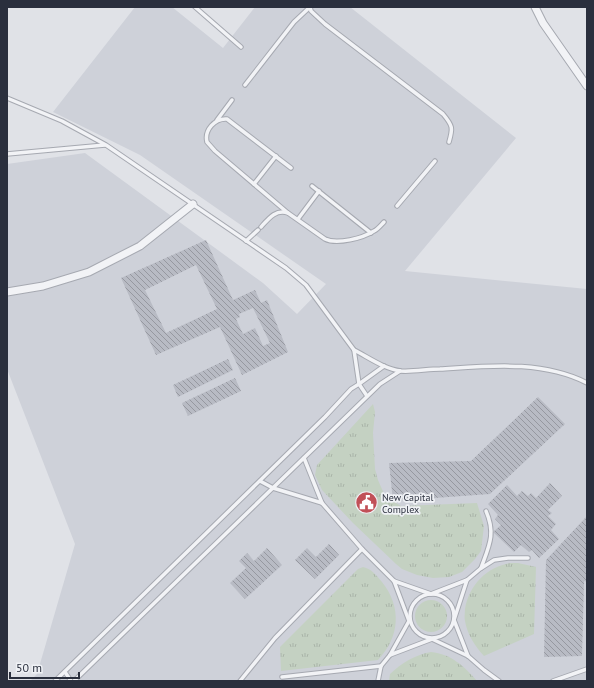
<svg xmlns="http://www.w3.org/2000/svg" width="594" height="688" viewBox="0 0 594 688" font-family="'PT Sans',sans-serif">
<defs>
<pattern id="grass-tufts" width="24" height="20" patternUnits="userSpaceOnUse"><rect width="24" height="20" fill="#c4d1c2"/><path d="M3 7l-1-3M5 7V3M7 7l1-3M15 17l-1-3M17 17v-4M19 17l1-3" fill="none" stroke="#a9b4a8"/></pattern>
<pattern id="building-back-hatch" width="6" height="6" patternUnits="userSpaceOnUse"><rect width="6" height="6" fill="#b8bbc4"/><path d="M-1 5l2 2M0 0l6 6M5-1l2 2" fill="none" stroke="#9698a0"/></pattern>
</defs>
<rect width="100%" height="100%" fill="#e0e2e7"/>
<polygon fill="#ced1d9" points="135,7 172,7 223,48 255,7 350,7 516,138 405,271 587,289 587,681 30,681 37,674 75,544 7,369 7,164 85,153 263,283 297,314 326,284 140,155 53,112"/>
<g fill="url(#grass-tufts)">
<polygon points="373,404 375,412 373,433 375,469 378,480 385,496 401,506 477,503 484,526 481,551 475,559 462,572 449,577 433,578 417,575 402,569 396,564 353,523 322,490 315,475 317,465"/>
<path d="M510 563H518L536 567 534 634 484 656C475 646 467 634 465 621 464 617 465 613 465 609 469 585 487 567 510 563Z"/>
<path d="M363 567C372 569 376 575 382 582 402 607 400 637 378 660L281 671 280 647 358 569Z"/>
<circle cx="431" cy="616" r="16"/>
<path d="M431 652C451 654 464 666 477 681H389L390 674C402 663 414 655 431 652Z"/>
</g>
<g fill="url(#building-back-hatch)" fill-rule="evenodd">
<path d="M206 240 233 300 255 290 261 303 267 300 288 352 242 375 220 327 156 355 121 278ZM196 265 217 309 166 333 145 290ZM253 308 270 343 263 346 255 328 243 334 236 319 240 317 239 314Z"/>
<polygon points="228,359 233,370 178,397 173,385"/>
<polygon points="235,378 241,391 188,416 182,403"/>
<polygon points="538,397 565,424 490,494 393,501 389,463 471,461"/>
<polygon points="550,483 562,496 548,510 552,513 548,516 556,524 551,530 559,539 539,558 532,550 529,552 521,545 514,552 493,532 501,525 495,519 498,515 488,504 507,485 517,496 522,491 528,496 531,493 536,498"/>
<polygon points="587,516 587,582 584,581 582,656 544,657 546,560"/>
<polygon points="329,544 339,555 315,579 295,560 307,548 316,557"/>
<polygon points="267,548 282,565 245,599 230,583 246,568 239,561 247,553 254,561"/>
</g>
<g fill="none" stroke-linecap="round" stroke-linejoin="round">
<defs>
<g id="lane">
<polyline points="195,7 241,47"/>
<path d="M310 7 311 11 325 24 443 114C453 126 453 128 449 142"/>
<polyline points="245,85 294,22 310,7"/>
<polyline points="7,98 62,121 106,145 286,268 306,285 354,350 359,384 367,396"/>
<polyline points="217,120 232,100"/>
<polyline points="7,154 105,145"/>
<polyline points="254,184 276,156"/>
<polyline points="312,186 371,233"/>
<polyline points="397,206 435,161"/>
<path d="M288 213 215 151 207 142C204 130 215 118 227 119L291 168"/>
<polyline points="298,219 319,191"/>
<path d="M261 227C269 218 276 209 288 213L325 239C337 245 363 238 374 231 378 229 381 225 384 222"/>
<polyline points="246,241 258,230"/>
<path d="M354 350C368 357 384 369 401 371 413 372 428 369 440 369 489 366 542 360 587 383"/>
<polyline points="304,458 322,503 362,549 394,581 431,594 467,580"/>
<polyline points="260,481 273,488 322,503"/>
<path d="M481 568C489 546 496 534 486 511"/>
<circle cx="432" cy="616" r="22"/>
<polyline points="390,655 409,621 394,581"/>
<polyline points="468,656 454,620 467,580 480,569 494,560 508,558 528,558"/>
<polyline points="65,672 71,681"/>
<polyline points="282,677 381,666 390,655 432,639 468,656 484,670 499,681"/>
<polyline points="55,681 325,417 351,389 359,384 384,366"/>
<polyline points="74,681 380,384 400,371"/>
<polyline points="240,681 275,638 362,549"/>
<polyline points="378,681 381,666"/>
<polyline points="553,681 587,669"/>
</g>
<g id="street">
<polyline points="535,7 543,23 587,86"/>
<polyline points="7,292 43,286 89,272 140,246 193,204"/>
</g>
</defs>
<use href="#lane" stroke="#a6a9b1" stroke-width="5.5"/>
<use href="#street" stroke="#a6a9b1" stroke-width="9"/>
<use href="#lane" stroke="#f2f3f6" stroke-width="3.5"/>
<use href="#street" stroke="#f2f3f6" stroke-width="7"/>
</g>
<defs>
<symbol id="civic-disc" viewBox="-11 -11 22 22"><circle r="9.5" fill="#c15057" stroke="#eff1f5"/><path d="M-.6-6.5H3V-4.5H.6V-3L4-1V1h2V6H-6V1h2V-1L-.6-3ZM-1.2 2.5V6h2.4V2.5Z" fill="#fff"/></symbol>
</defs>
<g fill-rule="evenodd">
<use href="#civic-disc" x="354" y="490" width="25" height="25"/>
</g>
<g text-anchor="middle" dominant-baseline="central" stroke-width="3.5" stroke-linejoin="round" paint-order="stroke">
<g font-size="10" fill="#2a2f3d" stroke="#eff1f5" text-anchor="start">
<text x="382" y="497">New Capital<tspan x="382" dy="12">Complex</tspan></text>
</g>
</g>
<rect width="594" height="688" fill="none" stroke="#2a2f3d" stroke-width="16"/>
<path d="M10 672v6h69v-6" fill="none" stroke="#2a2f3d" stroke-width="2"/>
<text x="16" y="672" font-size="12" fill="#2a2f3d" stroke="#eff1f5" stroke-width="3" paint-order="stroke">50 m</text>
</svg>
